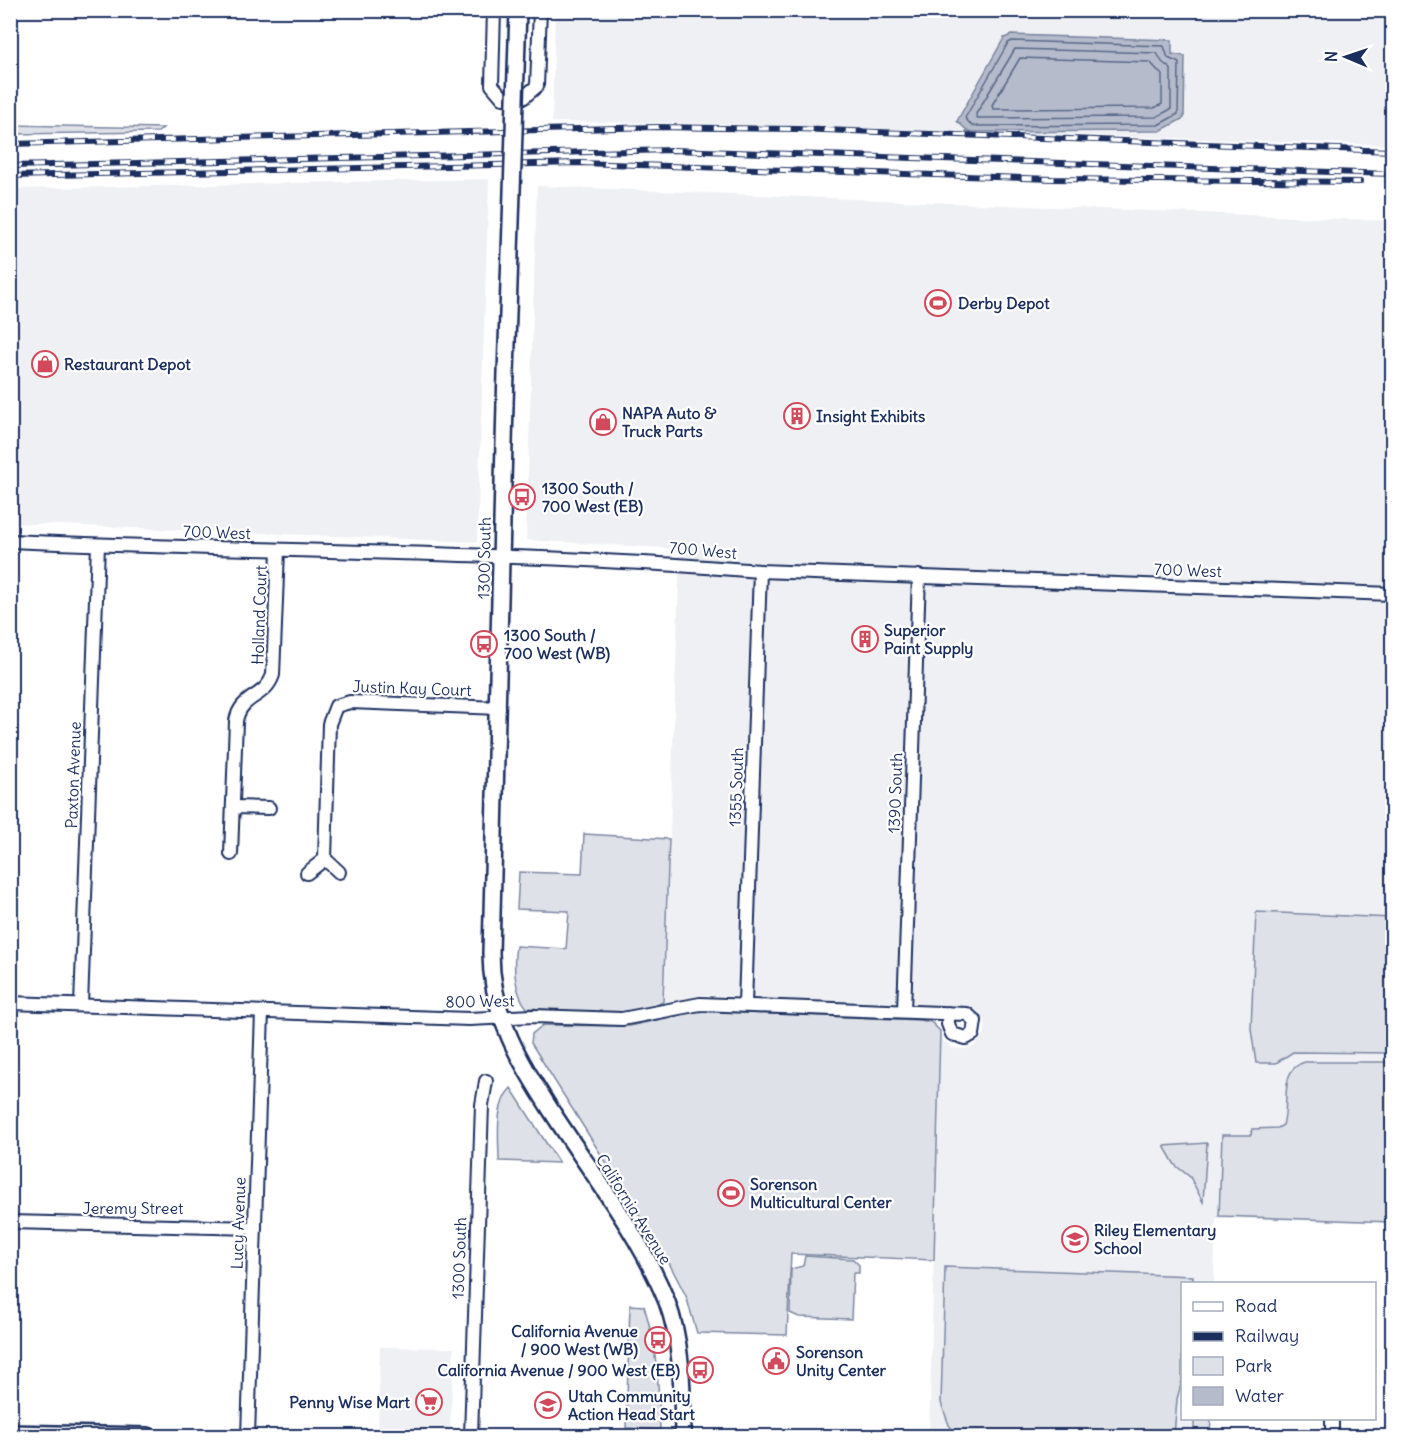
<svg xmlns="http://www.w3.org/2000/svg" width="1403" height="1447" viewBox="0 0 1403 1447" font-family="Delius,sans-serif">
<rect width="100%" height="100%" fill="#fff"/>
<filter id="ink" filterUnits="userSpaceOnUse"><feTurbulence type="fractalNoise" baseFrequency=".0167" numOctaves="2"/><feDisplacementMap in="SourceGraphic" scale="12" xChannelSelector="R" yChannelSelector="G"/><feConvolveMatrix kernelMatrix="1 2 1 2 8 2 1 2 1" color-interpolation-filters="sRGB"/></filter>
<g filter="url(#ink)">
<g fill="#eff0f4">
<polygon points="555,11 1392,11 1392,145 692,123 552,122"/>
<polygon points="489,179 477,542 11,523 11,189"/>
<polygon points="537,186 1392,221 1392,1223 1216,1218 1214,1283 1182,1284 1182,1418 1209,1419 1209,1436 929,1436 940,1031 943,1040 953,1048 963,1049 974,1046 985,1033 985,1022 977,1011 973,1009 703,995 664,1003 680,549 526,540"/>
<polygon points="380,1347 454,1348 450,1430 378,1430"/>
</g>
<g fill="#dee1e7" stroke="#7c88a2" stroke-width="1.5">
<polygon points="11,125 163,128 158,132 11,134"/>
<path d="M584 834 669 839 663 1002C627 1020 567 1010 527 1008 514 993 513 965 516 946L566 949 569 911 517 909 519 872 582 874Z"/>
<polygon points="1256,912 1392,918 1392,1053 1293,1052 1276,1063 1256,1063 1251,1029"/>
<polygon points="698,1011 920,1020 931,1022 940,1031 934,1260 791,1254 787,1335 697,1333 686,1296 669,1263 531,1043 532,1034 543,1025 630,1026"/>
<path d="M1305 1062H1392V1222L1219 1216 1222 1135H1251L1252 1129 1278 1128 1283 1125C1290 1103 1278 1069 1305 1062Z"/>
<path d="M511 1088 559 1163 499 1161C499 1138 494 1105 511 1088Z"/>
<polygon points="1207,1143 1203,1202 1190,1177 1175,1165 1164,1146"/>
<polygon points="805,1256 853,1259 859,1265 859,1273 853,1273 851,1319 799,1317 790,1313 791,1269 803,1266"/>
<polygon points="945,1267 1193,1276 1193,1283 1182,1284 1182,1381 1177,1399 1174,1436 957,1436 949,1425 941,1403"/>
<path d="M630 1305 644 1306C657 1347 659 1387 660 1430L626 1428Z"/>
<polygon points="1194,1419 1211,1419 1210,1436 1194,1436"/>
</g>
<polygon fill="#b5bbca" stroke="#77839f" stroke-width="1.5" points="1011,35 1172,40 1172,54 1185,56 1184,118 1160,131 969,132 957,121 1004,38"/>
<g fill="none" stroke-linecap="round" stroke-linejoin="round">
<g stroke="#596789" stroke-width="1.5">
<polygon points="1012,41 1164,46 1168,58 1179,63 1178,114 1158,125 972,126 965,118 1008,43"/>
<polygon points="1015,49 1157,53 1162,62 1171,69 1171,109 1156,117 977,118 976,114"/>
<polygon points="1020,58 1150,62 1162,75 1162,104 1154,108 993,109 992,105"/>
</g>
<defs>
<g id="minor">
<polyline points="494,10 492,85 503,98 523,98 537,86 540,10"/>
<path d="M10 541C260 552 511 551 760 571L1392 594"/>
<polyline points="233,807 269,808"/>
<path d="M231 854 236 721C241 694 265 699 273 675L278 550"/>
<polyline points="339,872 325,859 329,724 336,706 350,702 499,708"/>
<polyline points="307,873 325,859"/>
<polyline points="10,1003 469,1019 533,1016 622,1019 700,1004 967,1014 975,1021 973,1034 966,1038 952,1034 948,1024 948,1013"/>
<polyline points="745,1004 760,571"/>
<polyline points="81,1005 98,545"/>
<polyline points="904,1011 919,576"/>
<polyline points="10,1222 255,1228"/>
<polyline points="248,1436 262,1012"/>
<polyline points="471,1436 482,1105 486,1081"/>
<polyline points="1332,1436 1332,1418"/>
</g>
<g id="major">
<path d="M505 404 491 953C491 1016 521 1064 554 1115 593 1175 640 1235 667 1302 683 1345 682 1391 683 1436"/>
<polyline points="10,1433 148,1436"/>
</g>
</defs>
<use href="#minor" stroke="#1b2f5e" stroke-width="16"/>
<use href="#major" stroke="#1b2f5e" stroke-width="20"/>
<use href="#minor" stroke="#fff" stroke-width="12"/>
<use href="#major" stroke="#fff" stroke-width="15"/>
<defs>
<g id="rail">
<polyline points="10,144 656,127 797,129 1392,151"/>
<polyline points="10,166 673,150 1392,174"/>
<polyline points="10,176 580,163 1052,179 1360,182"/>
</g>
</defs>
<use href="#rail" stroke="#1b2f5e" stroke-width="6"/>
<use href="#rail" stroke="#fff" stroke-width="4" stroke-dasharray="11" stroke-linecap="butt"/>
<defs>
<polyline id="major-bridge" points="505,404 518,10"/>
</defs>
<use href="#major-bridge" stroke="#1b2f5e" stroke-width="20" stroke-linecap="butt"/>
<use href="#major-bridge" stroke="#fff" stroke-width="15"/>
</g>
</g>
<defs>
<symbol id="stadium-ring" viewBox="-11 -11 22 22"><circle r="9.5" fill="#fff" stroke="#d1495b" stroke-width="1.5"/><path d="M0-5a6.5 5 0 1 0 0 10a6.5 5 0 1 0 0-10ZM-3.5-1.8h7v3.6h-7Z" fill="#d1495b"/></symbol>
<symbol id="shop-ring" viewBox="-11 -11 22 22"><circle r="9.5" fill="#fff" stroke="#d1495b" stroke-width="1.5"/><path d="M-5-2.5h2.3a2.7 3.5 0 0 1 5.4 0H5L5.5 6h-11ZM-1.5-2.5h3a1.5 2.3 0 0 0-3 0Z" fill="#d1495b"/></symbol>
<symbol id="building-ring" viewBox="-11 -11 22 22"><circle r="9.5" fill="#fff" stroke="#d1495b" stroke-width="1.5"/><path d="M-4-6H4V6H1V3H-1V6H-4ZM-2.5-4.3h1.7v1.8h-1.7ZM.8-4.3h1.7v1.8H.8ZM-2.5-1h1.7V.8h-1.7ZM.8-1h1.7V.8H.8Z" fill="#d1495b"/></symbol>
<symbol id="bus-ring" viewBox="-11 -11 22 22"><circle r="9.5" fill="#fff" stroke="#d1495b" stroke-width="1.5"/><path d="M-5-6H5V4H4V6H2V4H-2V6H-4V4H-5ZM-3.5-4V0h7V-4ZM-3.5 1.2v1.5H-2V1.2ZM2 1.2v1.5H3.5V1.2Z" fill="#d1495b"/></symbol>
<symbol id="school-ring" viewBox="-11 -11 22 22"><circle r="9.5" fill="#fff" stroke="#d1495b" stroke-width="1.5"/><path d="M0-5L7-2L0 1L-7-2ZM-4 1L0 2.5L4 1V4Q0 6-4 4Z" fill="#d1495b"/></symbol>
<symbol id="civic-ring" viewBox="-11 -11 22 22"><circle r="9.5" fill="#fff" stroke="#d1495b" stroke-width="1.5"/><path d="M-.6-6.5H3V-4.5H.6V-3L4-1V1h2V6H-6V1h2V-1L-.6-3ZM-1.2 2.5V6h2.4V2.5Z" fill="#d1495b"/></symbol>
<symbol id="supermarket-ring" viewBox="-11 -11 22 22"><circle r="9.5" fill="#fff" stroke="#d1495b" stroke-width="1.5"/><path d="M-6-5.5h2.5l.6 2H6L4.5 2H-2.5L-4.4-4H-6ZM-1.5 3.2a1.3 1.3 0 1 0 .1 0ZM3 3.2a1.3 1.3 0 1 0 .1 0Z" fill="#d1495b"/></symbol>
</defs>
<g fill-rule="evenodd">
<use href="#stadium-ring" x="923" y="288" width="30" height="30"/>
<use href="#shop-ring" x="30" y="349" width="30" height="30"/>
<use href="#building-ring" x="782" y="401" width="30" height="30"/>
<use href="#shop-ring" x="588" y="407" width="30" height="30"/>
<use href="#bus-ring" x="507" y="482" width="30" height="30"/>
<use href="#building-ring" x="850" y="624" width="30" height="30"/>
<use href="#bus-ring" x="469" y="629" width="30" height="30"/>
<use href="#stadium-ring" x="716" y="1178" width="30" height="30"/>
<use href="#school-ring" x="1060" y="1224" width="30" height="30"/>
<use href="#bus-ring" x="643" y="1325" width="30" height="30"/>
<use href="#civic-ring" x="761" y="1346" width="30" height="30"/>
<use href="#bus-ring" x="685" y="1355" width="30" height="30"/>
<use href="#supermarket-ring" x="414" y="1387" width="30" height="30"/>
<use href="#school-ring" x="533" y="1390" width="30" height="30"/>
</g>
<g text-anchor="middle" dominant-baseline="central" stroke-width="4.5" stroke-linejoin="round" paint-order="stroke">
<g font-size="16" font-weight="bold" fill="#1b2f5e" stroke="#fff" text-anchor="start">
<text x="958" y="303">Derby Depot</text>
<text x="64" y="364">Restaurant Depot</text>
<text x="622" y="413">NAPA Auto &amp;<tspan x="622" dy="18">Truck Parts</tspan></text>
<text x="816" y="416">Insight Exhibits</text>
<text x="542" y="488">1300 South /<tspan x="542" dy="18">700 West (EB)</tspan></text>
<text x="884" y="630">Superior<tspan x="884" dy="18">Paint Supply</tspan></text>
<text x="504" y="635">1300 South /<tspan x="504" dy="18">700 West (WB)</tspan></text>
<text x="750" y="1184">Sorenson<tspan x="750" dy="18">Multicultural Center</tspan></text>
<text x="1094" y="1230">Riley Elementary<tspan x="1094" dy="18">School</tspan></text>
<text x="638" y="1331" text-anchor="end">California Avenue<tspan x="638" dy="18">/ 900 West (WB)</tspan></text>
<text x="796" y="1352">Sorenson<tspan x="796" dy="18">Unity Center</tspan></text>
<text x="680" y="1370" text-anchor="end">California Avenue / 900 West (EB)</text>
<text x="568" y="1396">Utah Community<tspan x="568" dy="18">Action Head Start</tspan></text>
<text x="410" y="1402" text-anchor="end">Penny Wise Mart</text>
</g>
<g font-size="16" fill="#1b2f5e" stroke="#fff">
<text transform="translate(217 532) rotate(2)">700 West</text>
<text transform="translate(703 550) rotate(5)">700 West</text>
<text transform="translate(484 558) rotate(-89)">1300 South</text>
<text transform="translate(1188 570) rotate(2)">700 West</text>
<text transform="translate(259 615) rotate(-88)">Holland Court</text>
<text transform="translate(412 688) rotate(2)">Justin Kay Court</text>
<text transform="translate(73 775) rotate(-88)">Paxton Avenue</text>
<text transform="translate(736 787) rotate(-88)">1355 South</text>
<text transform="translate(895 793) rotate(-88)">1390 South</text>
<text transform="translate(480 1001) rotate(-1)">800 West</text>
<text x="133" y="1208">Jeremy Street</text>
<text transform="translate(634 1209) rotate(58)">California Avenue</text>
<text transform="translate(238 1223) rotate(-88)">Lucy Avenue</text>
<text transform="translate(459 1258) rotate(-88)">1300 South</text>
</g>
</g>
<rect width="1403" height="1447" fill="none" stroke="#fff" stroke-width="36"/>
<rect x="18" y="18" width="1367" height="1411" fill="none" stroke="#1b2f5e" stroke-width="2" filter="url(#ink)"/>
<rect x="1181" y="1282" width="195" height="138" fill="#ffffff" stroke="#a4acbf" stroke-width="1.5"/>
<rect x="1193" y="1302" width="30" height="9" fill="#ffffff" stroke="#a4acbf" stroke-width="1.5"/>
<text x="1235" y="1312" font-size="18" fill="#1b2f5e">Road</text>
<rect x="1193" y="1332" width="30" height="9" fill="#1b2f5e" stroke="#a4acbf" stroke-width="1.5"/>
<text x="1235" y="1342" font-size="18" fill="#1b2f5e">Railway</text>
<rect x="1193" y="1357" width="30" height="18" fill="#dee1e7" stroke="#a4acbf" stroke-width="1.5"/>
<text x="1235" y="1372" font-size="18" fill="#1b2f5e">Park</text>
<rect x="1193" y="1387" width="30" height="18" fill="#b5bbca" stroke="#a4acbf" stroke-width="1.5"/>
<text x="1235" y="1402" font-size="18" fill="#1b2f5e">Water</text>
<g transform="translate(1346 57) rotate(272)" stroke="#ffffff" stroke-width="4.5" paint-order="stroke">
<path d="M0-4.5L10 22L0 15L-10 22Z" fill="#1b2f5e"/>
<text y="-9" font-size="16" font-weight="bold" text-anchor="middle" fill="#1b2f5e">N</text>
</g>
</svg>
